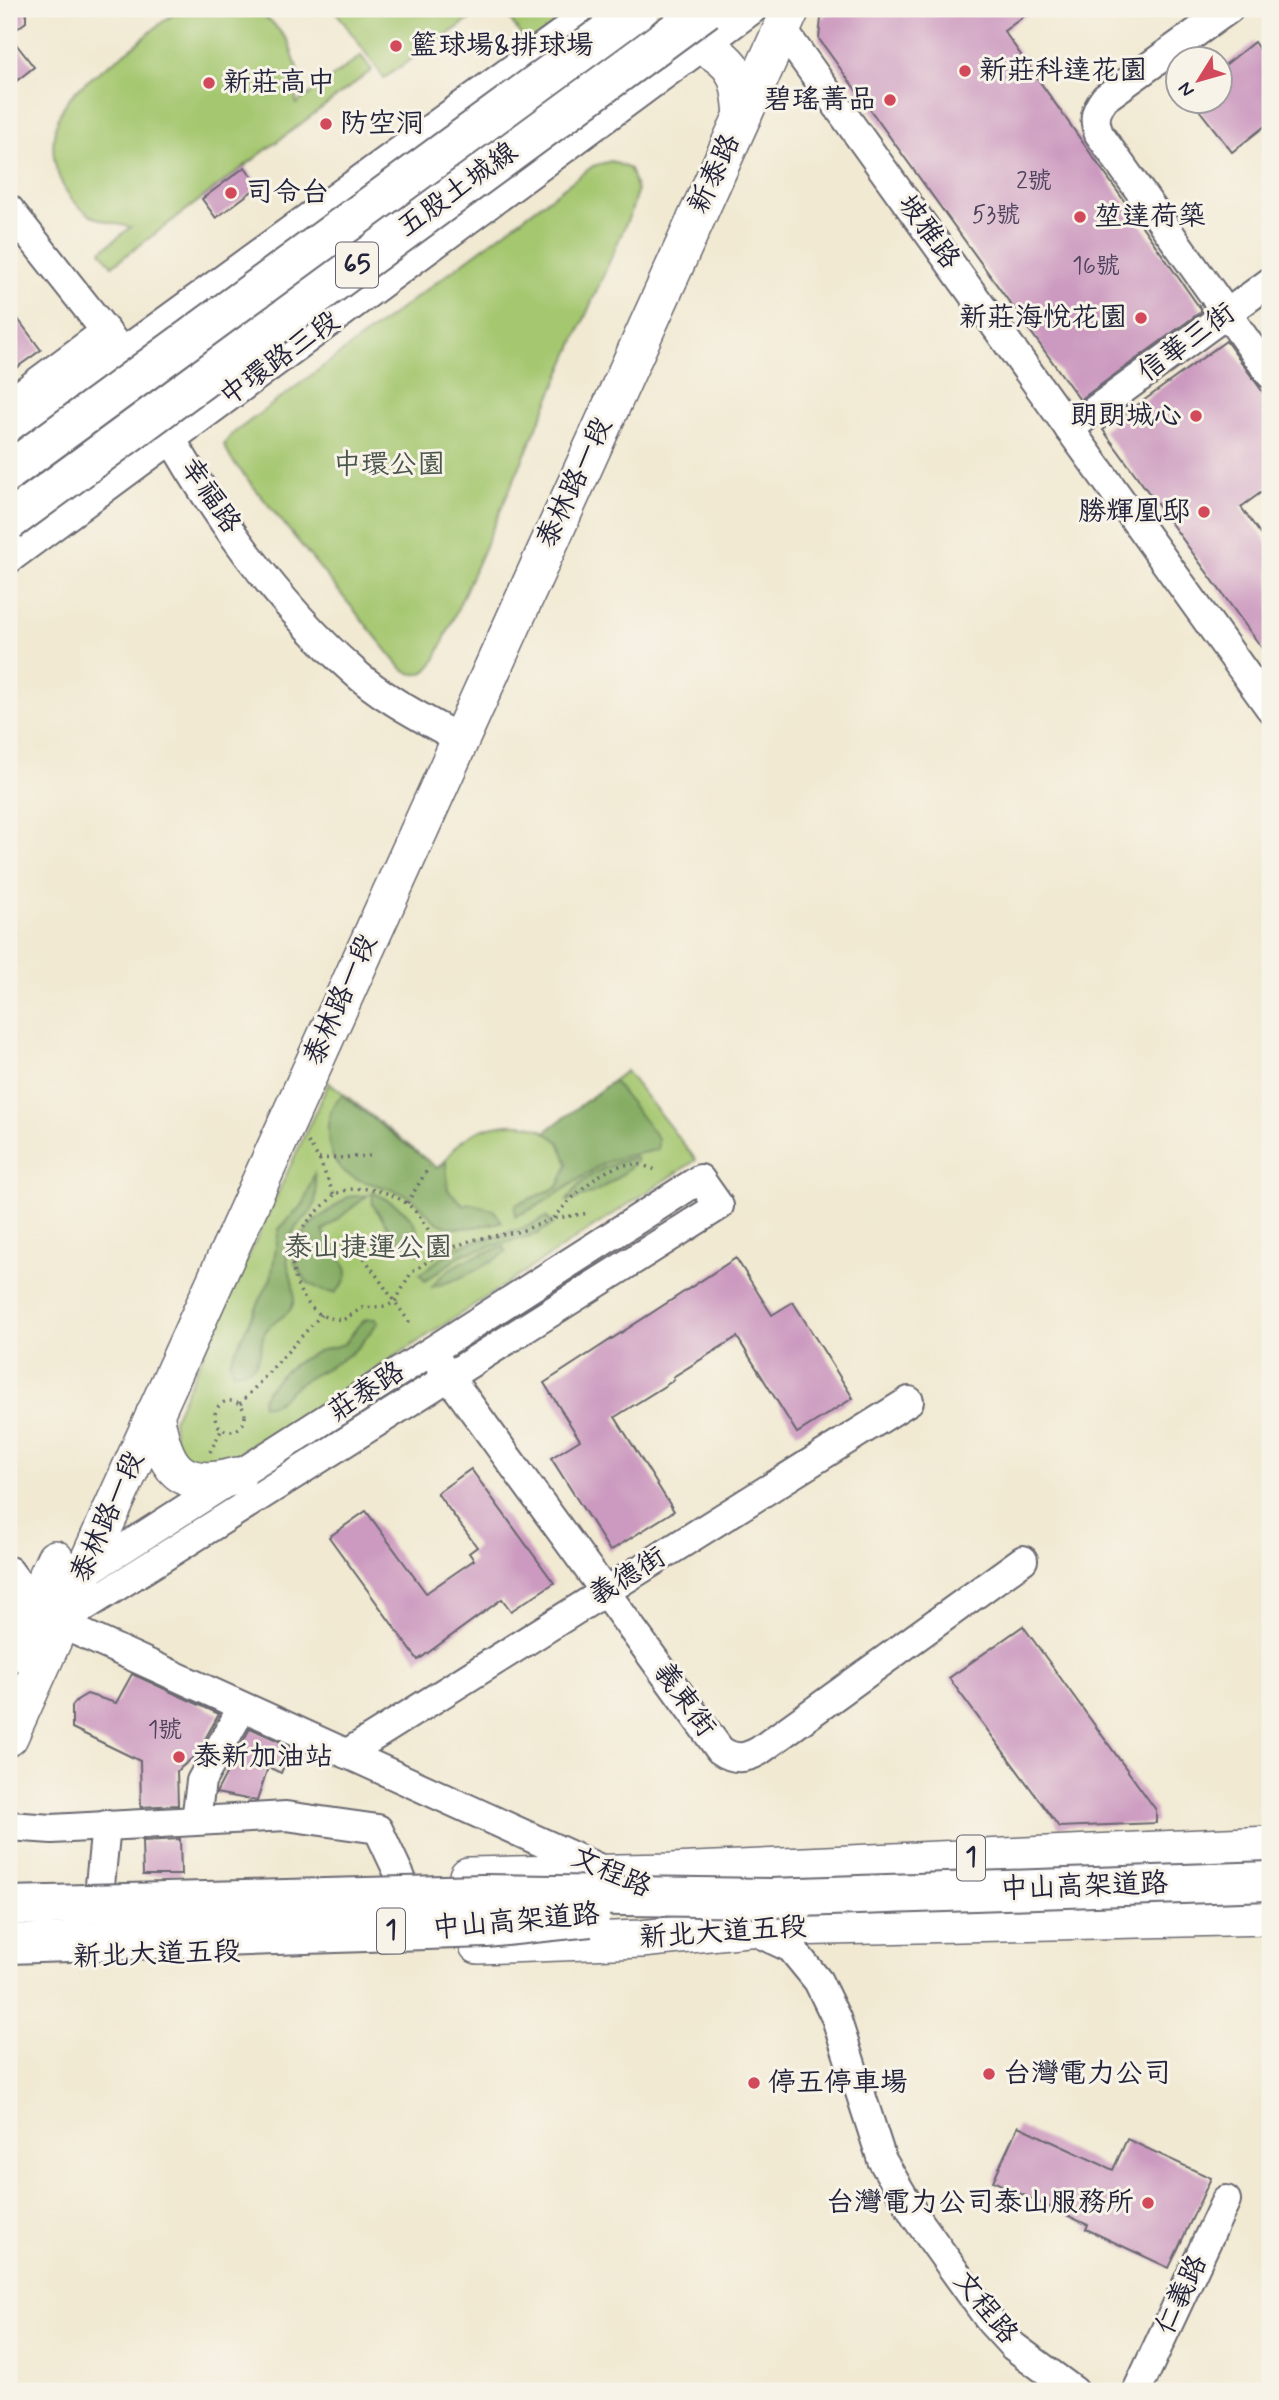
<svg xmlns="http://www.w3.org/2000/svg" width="1279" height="2400" viewBox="0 0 1279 2400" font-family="Mynerve,'LXGW WenKai TC',sans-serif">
<rect width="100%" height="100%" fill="#f7f3e8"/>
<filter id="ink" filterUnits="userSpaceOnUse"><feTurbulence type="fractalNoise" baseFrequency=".0143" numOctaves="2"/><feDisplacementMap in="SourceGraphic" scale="14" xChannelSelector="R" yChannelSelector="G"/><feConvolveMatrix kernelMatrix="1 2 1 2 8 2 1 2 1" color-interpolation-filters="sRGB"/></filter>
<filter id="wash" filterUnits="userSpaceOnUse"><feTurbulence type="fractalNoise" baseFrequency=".00686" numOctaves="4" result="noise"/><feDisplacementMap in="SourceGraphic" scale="28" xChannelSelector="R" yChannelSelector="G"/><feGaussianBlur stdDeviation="1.57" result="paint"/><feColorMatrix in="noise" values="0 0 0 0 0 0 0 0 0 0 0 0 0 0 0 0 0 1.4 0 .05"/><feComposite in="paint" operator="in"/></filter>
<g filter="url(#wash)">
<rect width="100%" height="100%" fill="#f1e9d2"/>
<g fill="#a5c770" stroke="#647456" stroke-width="2">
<path d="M185 9H252L272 22 288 41 297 68 296 104 361 56 372 70 112 266 101 251 131 227C113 223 96 221 81 208 48 180 43 125 74 93 91 76 114 62 133 47 149 34 166 16 185 9Z"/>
<polygon points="334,9 476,9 479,13 384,78"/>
<polygon points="502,9 584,9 530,47"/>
<path d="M611 161 630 169 637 191 631 212 436 658C427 674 418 679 402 669L231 459 224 445 231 435 593 166Z"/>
<path d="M626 1071 696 1160 226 1467 175 1457 173 1420 329 1082 437 1168C447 1160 453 1148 463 1140 485 1124 521 1117 546 1132Z"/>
</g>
<g fill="#84ac62" stroke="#53674e" stroke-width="2">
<path d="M613 1081 658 1138V1149C640 1155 623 1154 605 1163 574 1180 548 1204 515 1216V1205L558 1187 568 1164 559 1142 545 1132Z"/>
<path d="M342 1095 437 1168 446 1162 448 1190 465 1206 468 1203 494 1210 502 1222C485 1225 464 1230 448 1227 428 1222 425 1206 410 1197 374 1178 331 1188 328 1134 327 1119 330 1106 342 1095Z"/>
<path d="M635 1157 637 1160C619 1180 593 1196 567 1201 579 1177 610 1163 635 1157Z"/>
<path d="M314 1174C324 1224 297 1210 288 1244 283 1263 295 1279 294 1297 294 1315 278 1317 268 1328 259 1337 263 1354 256 1363 250 1371 241 1371 232 1372L230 1361 271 1278 279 1229 304 1203Z"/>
<path d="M372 1192C401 1206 423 1218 419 1253L409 1244H400L373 1205Z"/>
<path d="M368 1195 323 1231C332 1256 364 1267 335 1293L323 1291 307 1282 294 1262 296 1245 311 1224 348 1197Z"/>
<polygon points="546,1217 553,1224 537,1234 463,1254 425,1281 420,1274 456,1247 526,1227"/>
<path d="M504 1247 506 1252C483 1268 460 1280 432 1287 449 1262 478 1255 504 1247Z"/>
<path d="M367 1319H376L378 1323C370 1331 365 1341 357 1348 339 1366 311 1372 291 1390 282 1397 276 1407 263 1405L262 1399C273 1377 297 1360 319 1351 326 1348 340 1347 345 1343 354 1334 355 1325 367 1319Z"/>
</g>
<g id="blocks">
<g fill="#cc9ac0">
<polygon points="9,9 26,9 26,22 9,35 34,67 9,87"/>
<polygon points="834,9 1034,9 1004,31 1202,311 1080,400 819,39 821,18"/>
<polygon points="1254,42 1270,64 1270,122 1232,152 1193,102 1220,102 1220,69"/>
<polygon points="245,167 259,186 216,218 202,199"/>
<polygon points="9,307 41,350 9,373"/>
<polygon points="1226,341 1270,402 1270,486 1241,507 1270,547 1270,659 1103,430"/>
<polygon points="736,1258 772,1315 793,1302 853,1398 797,1433 737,1337 673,1377 674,1380 615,1417 674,1511 610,1551 551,1458 580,1440 544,1383"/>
<polygon points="471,1469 554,1583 511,1611 502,1599 418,1660 329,1537 366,1511 426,1593 474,1560 469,1553 477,1547 437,1493"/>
<polygon points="1023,1626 1156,1810 1156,1823 1059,1827 949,1678"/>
<polygon points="132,1674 219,1714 196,1755 177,1771 178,1805 141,1807 140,1761 72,1728 72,1706 77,1700 87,1694 116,1703"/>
<polygon points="250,1728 292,1747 281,1773 268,1767 257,1801 216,1793"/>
<polygon points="180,1839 181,1875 143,1875 142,1841"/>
<polygon points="1018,2126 1113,2170 1127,2139 1211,2178 1169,2268 1086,2229 1088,2225 993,2181"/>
</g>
</g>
</g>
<g filter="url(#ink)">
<use href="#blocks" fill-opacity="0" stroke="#6a6870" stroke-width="2"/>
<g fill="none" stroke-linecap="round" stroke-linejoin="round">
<defs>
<g id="minor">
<path d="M1229 9 1105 98C1095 111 1093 119 1099 134L1270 374"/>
<polyline points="782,29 1270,708"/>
<polyline points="9,209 122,352 131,367"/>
<polyline points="9,403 106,331"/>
<path d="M163 424C210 509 278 604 351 669 382 698 422 718 458 738"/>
<polyline points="1069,429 1270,282"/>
<polyline points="9,435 595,9"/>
<polyline points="9,559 753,9"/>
<path d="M439 1363 720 1750C734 1760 745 1759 759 1751L1023 1560"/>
<polyline points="9,1571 34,1605 59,1623 605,1871"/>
<polyline points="59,1623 719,1206 700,1179 79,1577"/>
<polyline points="346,1754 909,1401"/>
<polyline points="196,1820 201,1781 242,1708"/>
<polyline points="9,1826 52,1829 286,1816 378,1829 401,1878"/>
<polyline points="100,1885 106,1825"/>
<polyline points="750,1929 791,1948 818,1981 836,2018 882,2160 915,2216 991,2322 1013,2346 1074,2391"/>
<polyline points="1137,2391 1226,2200"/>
</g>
<g id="major">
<path d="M703 46C737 63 740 79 743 115"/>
<path d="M155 1413C164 1467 178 1492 237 1476"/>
<polyline points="12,1653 55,1559"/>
<polyline points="9,1737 791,9"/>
<polyline points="468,1876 672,1872 1270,1845"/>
<polyline points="478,1945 641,1939 747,1928 1270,1916"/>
</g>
</defs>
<use href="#minor" stroke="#6a6870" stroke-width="32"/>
<use href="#major" stroke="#6a6870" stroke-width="40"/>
<g stroke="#6a6870" stroke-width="3.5" stroke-dasharray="2 5" stroke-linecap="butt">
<path d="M308 1142 319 1159 334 1195C355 1183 386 1189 406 1203 422 1214 431 1236 441 1252"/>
<polyline points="319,1159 372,1156"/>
<path d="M334 1195C322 1208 305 1221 297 1237 285 1260 297 1301 321 1315 327 1318 337 1319 343 1320L362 1308 387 1306 395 1302 411 1273 441 1252 472 1240 521 1231 552 1219 589 1213"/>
<polyline points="407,1203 429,1167"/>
<path d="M553 1218C573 1197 603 1163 635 1164 641 1164 650 1168 656 1170"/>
<polyline points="348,1235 412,1326"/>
<circle cx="230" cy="1416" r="15"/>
<polyline points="240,1404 321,1315"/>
<polyline points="210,1452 222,1429"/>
</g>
<use href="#minor" stroke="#fff" stroke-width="28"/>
<use href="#major" stroke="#fff" stroke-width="37"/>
<g stroke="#22223b" stroke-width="5" stroke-dasharray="10 5" stroke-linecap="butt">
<polyline points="652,1908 1270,1886"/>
<polyline points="9,1919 1270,1875"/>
<polyline points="9,1930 156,1925"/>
</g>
<defs>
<g id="highway-bridge">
<polyline points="9,471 639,9"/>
<polyline points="9,521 706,9"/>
<polyline points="9,1906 483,1894 771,1898 1270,1881"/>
<polyline points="9,1944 486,1928 590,1917"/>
</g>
</defs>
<use href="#highway-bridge" stroke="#6a6870" stroke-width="42" stroke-linecap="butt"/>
<use href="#highway-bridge" stroke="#fff" stroke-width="38"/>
</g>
</g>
<g fill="#d1495b" stroke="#f7f3e8" stroke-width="2.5">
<circle cx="396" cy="46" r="7"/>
<circle cx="965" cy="71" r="7"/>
<circle cx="209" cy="83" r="7"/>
<circle cx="890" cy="100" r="7"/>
<circle cx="326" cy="124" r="7"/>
<circle cx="231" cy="193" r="7"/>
<circle cx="1080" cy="217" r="7"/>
<circle cx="1141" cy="318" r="7"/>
<circle cx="1196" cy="416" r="7"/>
<circle cx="1204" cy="512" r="7"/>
<circle cx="179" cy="1757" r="7"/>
<circle cx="989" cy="2074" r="7"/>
<circle cx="754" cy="2083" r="7"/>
<circle cx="1148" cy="2203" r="7"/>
</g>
<g text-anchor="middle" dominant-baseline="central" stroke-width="6" stroke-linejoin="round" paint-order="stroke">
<g font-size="24" fill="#4c405c">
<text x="1034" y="181">2號</text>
<text x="996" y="215">53號</text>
<text x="1096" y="266">16號</text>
<text x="165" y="1730">1號</text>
</g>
<g fill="#f7f3e8" stroke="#62616f" stroke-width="2">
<rect x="336" y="242.5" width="42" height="45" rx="5"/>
<rect x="957" y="1835.5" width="28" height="45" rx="5"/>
<rect x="377" y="1908.5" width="28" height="45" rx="5"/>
</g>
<g font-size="26" font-weight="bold" fill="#22223b">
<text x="357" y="265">65</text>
<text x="971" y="1858">1</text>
<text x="391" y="1931">1</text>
</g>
<g font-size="28" fill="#22223b" stroke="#f7f3e8" text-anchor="start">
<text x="410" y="46">籃球場&amp;排球場</text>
<text x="979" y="71">新莊科達花園</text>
<text x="223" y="83">新莊高中</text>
<text x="876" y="100" text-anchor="end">碧瑤菁品</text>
<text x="340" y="124">防空洞</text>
<text x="245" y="193">司令台</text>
<text x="1094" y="217">堃達荷築</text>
<text x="1127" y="318" text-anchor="end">新莊海悅花園</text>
<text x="1182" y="416" text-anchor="end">朗朗城心</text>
<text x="1190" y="512" text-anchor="end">勝輝凰邸</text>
<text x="193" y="1757">泰新加油站</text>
<text x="1003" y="2074">台灣電力公司</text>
<text x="768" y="2083">停五停車場</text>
<text x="1134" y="2203" text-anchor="end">台灣電力公司泰山服務所</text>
</g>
<g font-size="28" fill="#22223b" stroke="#f7f3e8">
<text transform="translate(715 174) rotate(-65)">新泰路</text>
<text transform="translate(458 190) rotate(-36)">五股土城線</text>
<text transform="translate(928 232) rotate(54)">坡雅路</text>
<text transform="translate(1187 343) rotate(-36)">信華三街</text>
<text transform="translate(280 359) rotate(-36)">中環路三段</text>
<text transform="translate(575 483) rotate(-65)">泰林路一段</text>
<text transform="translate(210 496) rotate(56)">幸福路</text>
<text transform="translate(341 1000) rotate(-66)">泰林路一段</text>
<text transform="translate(367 1392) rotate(-33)">莊泰路</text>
<text transform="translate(108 1517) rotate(-66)">泰林路一段</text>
<text transform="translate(628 1577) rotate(-32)">義德街</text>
<text transform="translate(684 1700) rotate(54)">義東街</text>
<text transform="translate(611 1873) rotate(24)">文程路</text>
<text transform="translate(1084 1887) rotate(-2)">中山高架道路</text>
<text transform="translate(516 1922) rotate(-5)">中山高架道路</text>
<text transform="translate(723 1933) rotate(-4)">新北大道五段</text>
<text transform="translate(157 1955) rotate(-2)">新北大道五段</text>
<text transform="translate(1182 2295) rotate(-65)">仁義路</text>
<text transform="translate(985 2308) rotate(51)">文程路</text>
</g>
<g font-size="28" fill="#49544b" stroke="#f7f3e8">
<text x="389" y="465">中環公園</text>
<text x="368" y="1248">泰山捷運公園</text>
</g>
</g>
<rect width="1279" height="2400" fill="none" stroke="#f7f3e8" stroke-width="35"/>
<g transform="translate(1199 80) rotate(233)"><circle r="33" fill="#f7f3e8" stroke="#a29fa3" stroke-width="2"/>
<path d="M0-5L12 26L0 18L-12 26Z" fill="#d1495b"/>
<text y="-10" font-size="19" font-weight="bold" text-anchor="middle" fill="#22223b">N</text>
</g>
</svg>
